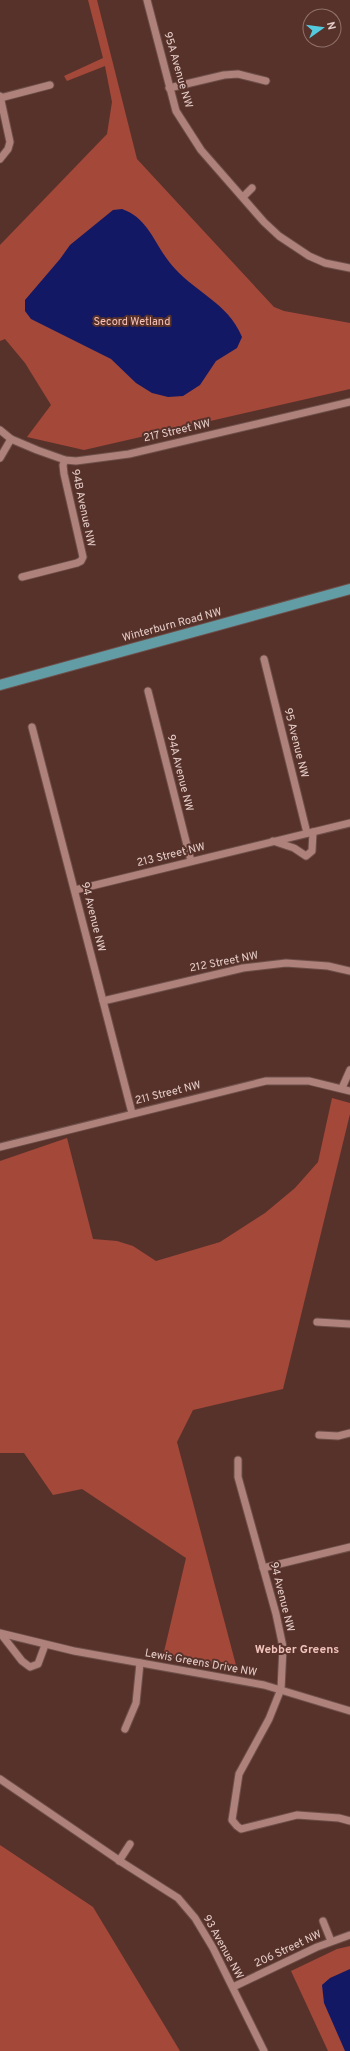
<svg xmlns="http://www.w3.org/2000/svg" width="350" height="2051" viewBox="0 0 350 2051" font-family="Overpass,sans-serif">
<rect width="100%" height="100%" fill="#57322b"/>
<g fill="#a4483a">
<polygon points="88,0 97,0 137,159 274,307 284,311 350,323 350,389 84,450 27,437 51,405 25,363 5,339 0,341 0,245 107,134 112,102 105,66 67,81 64,76 103,58"/>
<polygon points="332,1098 350,1103 350,1114 283,1389 193,1410 177,1442 237,1669 163,1656 186,1558 82,1489 53,1495 24,1453 0,1453 0,1161 67,1138 93,1239 117,1241 133,1246 156,1261 220,1242 265,1213 295,1188 318,1162"/>
<polygon points="0,1845 93,1907 180,2051 0,2051"/>
<polygon points="350,1946 350,2051 328,2051 291,1971 337,1949"/>
</g>
<g fill="#121863">
<path d="M122 209C148 218 154 243 170 263 192 291 228 302 242 337L237 348 216 361 200 385 183 396 168 397 152 393 136 383 111 359 31 319 25 311V300L60 259 70 245 113 210Z"/>
<polygon points="350,1969 350,2051 345,2051 324,2003 322,1985 330,1978"/>
</g>
<g fill="none" stroke-linecap="round" stroke-linejoin="round">
<defs>
<g id="minor">
<polyline points="147,0 176,111 201,150 264,222 279,236 309,256 325,263 350,268"/>
<polyline points="169,88 224,75 238,74 266,81"/>
<polyline points="0,96 10,142 8,149 0,159"/>
<polyline points="0,98 50,85"/>
<polyline points="243,197 252,188"/>
<polyline points="0,430 11,439 37,450 65,460 76,461 129,454 350,402"/>
<polyline points="0,458 11,439"/>
<polyline points="22,577 77,563 81,561 83,557 64,474 63,465 65,460"/>
<polyline points="264,659 307,833"/>
<polyline points="148,691 191,861"/>
<polyline points="32,727 132,1113"/>
<polyline points="273,841 294,848 306,856 312,851 313,832"/>
<polyline points="75,890 350,823"/>
<polyline points="103,1001 243,968 286,963 328,966 350,971"/>
<polyline points="342,1088 350,1070"/>
<polyline points="0,1147 266,1081 309,1081 350,1091"/>
<polyline points="317,1322 350,1324"/>
<polyline points="319,1435 338,1436 350,1433"/>
<polyline points="238,1460 238,1477 276,1614 283,1647 281,1689 269,1719 239,1774 232,1820 237,1826 241,1829 297,1815 339,1818 350,1821"/>
<polyline points="263,1568 350,1547"/>
<polyline points="0,1633 74,1651 264,1685 350,1711"/>
<polyline points="1,1634 22,1661 30,1667 38,1664 45,1645"/>
<polyline points="125,1729 136,1703 140,1663"/>
<polyline points="0,1779 123,1863 178,1898 195,1918 213,1948 264,2051"/>
<polyline points="119,1861 130,1844"/>
<polyline points="323,1921 331,1941"/>
<polyline points="233,1987 317,1947 350,1935"/>
</g>
<polyline id="major" points="0,685 350,589"/>
</defs>
<use href="#minor" stroke="#6e4f4a" stroke-width="9"/>
<use href="#major" stroke="#6e4f4a" stroke-width="12"/>
<use href="#minor" stroke="#ae827a" stroke-width="7"/>
<use href="#major" stroke="#629da6" stroke-width="10"/>
</g>
<g text-anchor="middle" dominant-baseline="central" stroke-width="4" stroke-linejoin="round" paint-order="stroke">
<g font-size="11" fill="#e6cec9" stroke="#57322b">
<text transform="translate(178 70) rotate(74)">95A Avenue NW</text>
<text transform="translate(177 431) rotate(-13)">217 Street NW</text>
<text transform="translate(83 508) rotate(78)">94B Avenue NW</text>
<text transform="translate(172 625) rotate(-15)">Winterburn Road NW</text>
<text transform="translate(296 743) rotate(76)">95 Avenue NW</text>
<text transform="translate(180 773) rotate(76)">94A Avenue NW</text>
<text transform="translate(171 855) rotate(-14)">213 Street NW</text>
<text transform="translate(93 917) rotate(76)">94 Avenue NW</text>
<text transform="translate(224 962) rotate(-11)">212 Street NW</text>
<text transform="translate(168 1093) rotate(-14)">211 Street NW</text>
<text transform="translate(282 1597) rotate(76)">94 Avenue NW</text>
<text transform="translate(201 1663) rotate(10)">Lewis Greens Drive NW</text>
<text transform="translate(223 1947) rotate(61)">93 Avenue NW</text>
<text transform="translate(288 1949) rotate(-25)">206 Street NW</text>
</g>
<g font-size="11" fill="#f9c3b9" stroke="#57322b">
<text x="132" y="322">Secord Wetland</text>
</g>
<g font-size="12" font-weight="bold" fill="#f1c2b9" stroke="#57322b">
<text x="297" y="1650">Webber Greens</text>
</g>
</g>
<g transform="translate(322 28) rotate(76)"><circle r="19" fill="#57322b" stroke="#90706a"/>
<path d="M0-3L7 15L0 10L-7 15Z" fill="#54cade"/>
<text y="-6" font-size="11" font-weight="bold" text-anchor="middle" fill="#e6cec9">N</text>
</g>
</svg>
